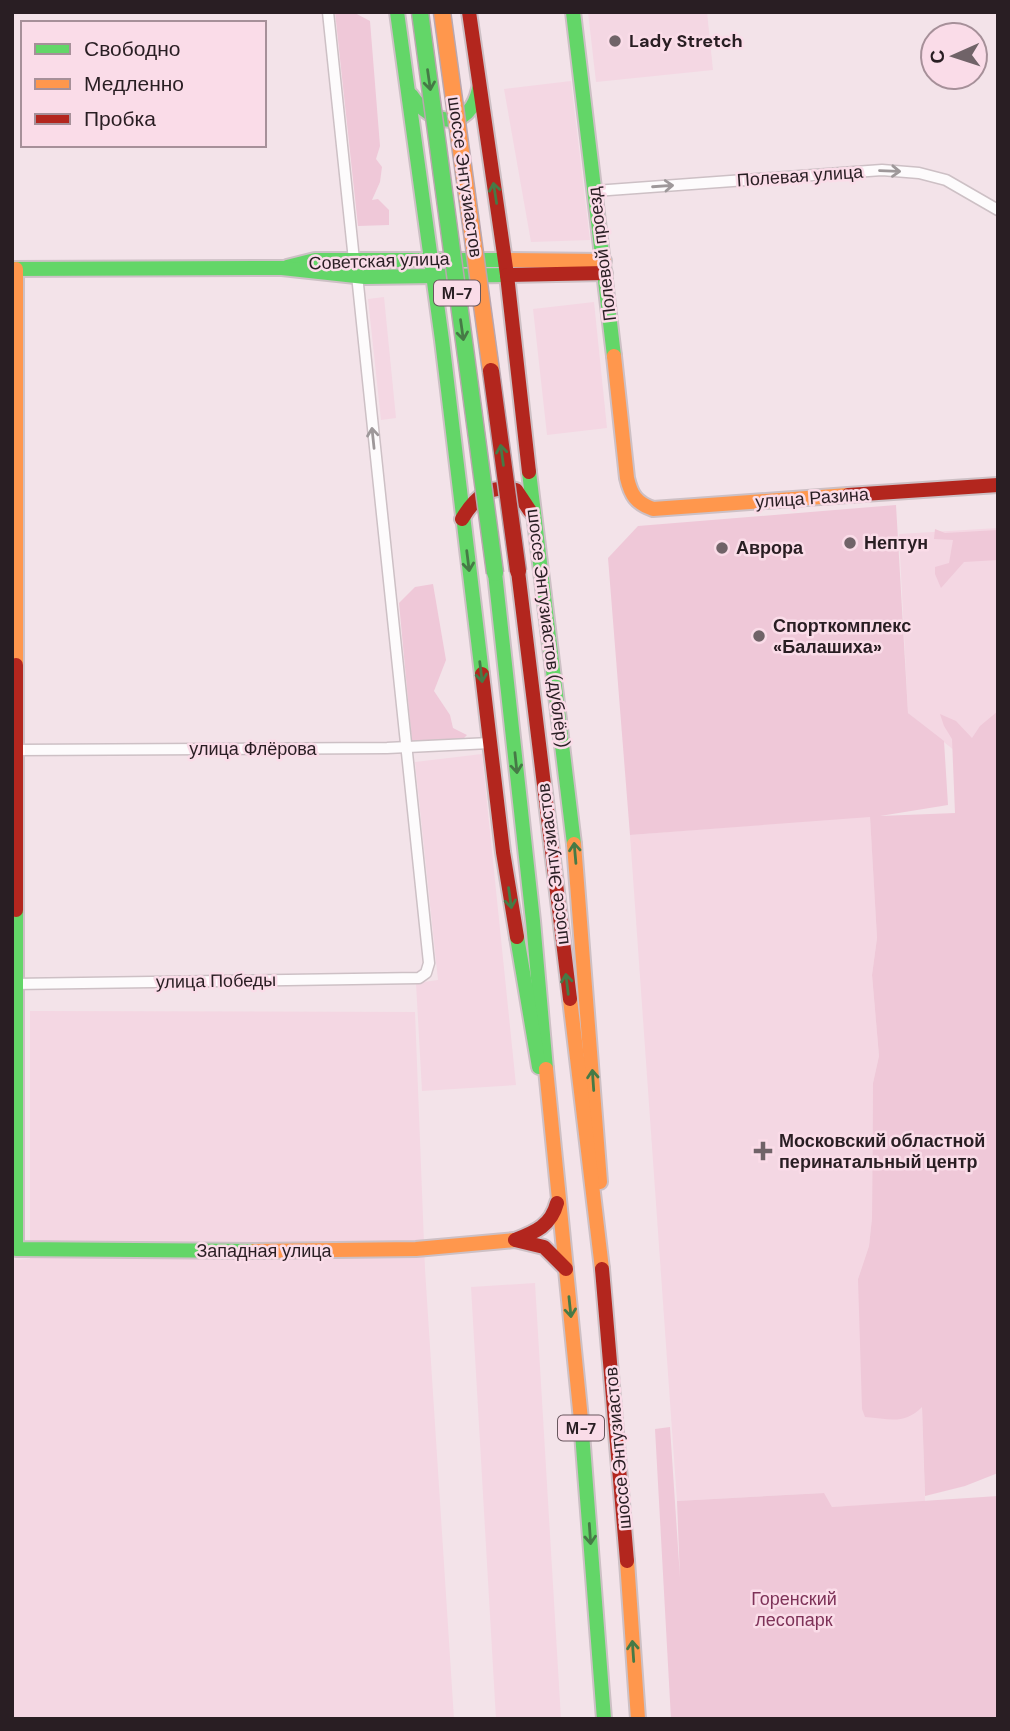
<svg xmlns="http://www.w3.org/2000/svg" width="1010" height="1731" viewBox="0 0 1010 1731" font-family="'DM Sans',sans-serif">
<rect width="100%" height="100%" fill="#f3e3e9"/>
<g fill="#f4d7e3">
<polygon points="588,12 707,12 713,70 596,82"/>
<polygon points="571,81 590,240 531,242 504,89"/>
<polygon points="384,297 396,418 381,420 368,299"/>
<polygon points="594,302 607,428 547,435 533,309"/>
<polygon points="998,528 998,761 960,755 908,713 899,534"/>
<polygon points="482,754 516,1085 422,1091 416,983 438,980 415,762"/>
<polygon points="870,816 877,938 872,975 879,1056 873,1083 872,1218 869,1246 858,1279 922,1406 925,1502 832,1507 823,1493 677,1501 630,835"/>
<polygon points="30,1011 415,1012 425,1269 454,1719 12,1719 12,1260 30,1259"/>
<polygon points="535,1283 561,1719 496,1719 471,1287"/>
</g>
<g fill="#efc8d8">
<polygon points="335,12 353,12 370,21 380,146 376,159 382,167 380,182 372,200 378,199 389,210 389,225 358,226"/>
<path d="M896 505 908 713 944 741 948 805 880 816 955 813 952 739 944 726 940 714 956 721 972 738 980 726 998 711V1473L965 1486 925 1496 922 1407C904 1425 890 1419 865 1417L862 1409 858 1279 869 1246 872 1218 873 1083 879 1056 872 975 877 938 870 817 630 835 608 558 638 526Z"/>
<polygon points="935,529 945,533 998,530 998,560 964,562 941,588 935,574 935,567 949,563 953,540 934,539"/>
<polygon points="433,584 446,660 434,691 450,715 453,728 467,735 463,739 412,742 399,603 415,587"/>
<polygon points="670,1427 680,1578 677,1501 824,1493 832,1507 998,1496 998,1719 671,1719 655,1429"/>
</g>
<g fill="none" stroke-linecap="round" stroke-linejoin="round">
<defs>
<g id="street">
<polyline points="328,12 354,260"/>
<polyline points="595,191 882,170 919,173 946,180 998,210"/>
<polyline points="16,750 387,748 490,743"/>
<polyline points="13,984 419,978 426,973 429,963 357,275"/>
</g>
<g id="fast">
<polyline points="397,12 442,340 482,674"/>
<polyline points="573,12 614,356"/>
<path d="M411 95C432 126 469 132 479 89"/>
<polyline points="287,267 315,260 505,260"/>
<polyline points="12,269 282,268 365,277 507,275"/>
<polyline points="529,472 574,844"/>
<polyline points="495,573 533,921 546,1069"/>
<polyline points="16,910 16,1249 254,1251"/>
<polyline points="517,937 539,1067"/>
<polyline points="581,1420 604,1719"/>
</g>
<g id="slow">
<polyline points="505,260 604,261"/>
<polyline points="16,269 16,665"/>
<path d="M614 356 627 478C631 495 636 503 653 509L848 495"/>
<polyline points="574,844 600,1182"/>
<polyline points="570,999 602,1269"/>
<polyline points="546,1069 581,1420"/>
<polyline points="254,1251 416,1249 515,1240"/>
<polyline points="627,1561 638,1719"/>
</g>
<g id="jam">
<polyline points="469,12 507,275 529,472"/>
<polyline points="507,275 605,273"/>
<polyline points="848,495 998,485"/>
<path d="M462 519C475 497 490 484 516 490L530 511"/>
<polyline points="518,571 570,999"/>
<polyline points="16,665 16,910"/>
<polyline points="482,674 503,852 517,937"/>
<path d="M557 1203C551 1226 535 1232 515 1240L544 1247 566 1269"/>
<polyline points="602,1269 627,1561"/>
</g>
</defs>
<use href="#street" stroke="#cdc0c5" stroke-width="13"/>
<use href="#fast" stroke="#cdc0c5" stroke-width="18"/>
<use href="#slow" stroke="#cdc0c5" stroke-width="18"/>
<use href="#jam" stroke="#cdc0c5" stroke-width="18"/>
<use href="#street" stroke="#fdfbfc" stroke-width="10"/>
<use href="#fast" stroke="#63d668" stroke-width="14"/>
<use href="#slow" stroke="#ff974d" stroke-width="14"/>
<use href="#jam" stroke="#b3261e" stroke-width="14"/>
<defs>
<polyline id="fast-bridge" points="420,12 495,573"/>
<polyline id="slow-bridge" points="442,12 491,371"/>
<polyline id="jam-bridge" points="491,371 518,571"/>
</defs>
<use href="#fast-bridge" stroke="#baa7af" stroke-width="19" stroke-linecap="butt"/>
<use href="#slow-bridge" stroke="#baa7af" stroke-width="19" stroke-linecap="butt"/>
<use href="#jam-bridge" stroke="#baa7af" stroke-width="19" stroke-linecap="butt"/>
<use href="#fast-bridge" stroke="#63d668" stroke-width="16"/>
<use href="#slow-bridge" stroke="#ff974d" stroke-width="16"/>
<use href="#jam-bridge" stroke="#b3261e" stroke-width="16"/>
</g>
<defs><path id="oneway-shaft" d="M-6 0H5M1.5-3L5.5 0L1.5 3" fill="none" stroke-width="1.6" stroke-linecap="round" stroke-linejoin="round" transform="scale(1.75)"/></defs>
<g stroke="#467a46">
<use href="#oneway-shaft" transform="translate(429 80) rotate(82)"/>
<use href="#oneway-shaft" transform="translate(495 193) rotate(-99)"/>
<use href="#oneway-shaft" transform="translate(462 330) rotate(82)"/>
<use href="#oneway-shaft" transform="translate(502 455) rotate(-98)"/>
<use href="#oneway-shaft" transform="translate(468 561) rotate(83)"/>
<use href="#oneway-shaft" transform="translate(481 672) rotate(83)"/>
<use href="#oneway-shaft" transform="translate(516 763) rotate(84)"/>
<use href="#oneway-shaft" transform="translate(575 853) rotate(-95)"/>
<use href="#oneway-shaft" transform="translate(510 898) rotate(82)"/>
<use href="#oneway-shaft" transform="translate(567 984) rotate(-97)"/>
<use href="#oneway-shaft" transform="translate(593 1080) rotate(-94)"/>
<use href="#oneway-shaft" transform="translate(570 1307) rotate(84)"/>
<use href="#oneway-shaft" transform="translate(590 1534) rotate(86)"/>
<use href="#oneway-shaft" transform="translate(633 1651) rotate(-94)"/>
</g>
<g stroke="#9e989a">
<use href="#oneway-shaft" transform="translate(890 171) rotate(2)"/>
<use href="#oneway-shaft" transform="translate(663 186) rotate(-4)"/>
<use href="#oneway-shaft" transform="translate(373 438) rotate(-96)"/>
</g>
<g fill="#706368" stroke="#fadce8" stroke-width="2.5">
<circle cx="615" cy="41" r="7"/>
<circle cx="850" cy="543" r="7"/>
<circle cx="722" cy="548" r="7"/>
<circle cx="759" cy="636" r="7"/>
<path d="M759.5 1140.5h7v7h7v7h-7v7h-7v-7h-7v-7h7z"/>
</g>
<g text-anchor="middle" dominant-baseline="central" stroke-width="5" stroke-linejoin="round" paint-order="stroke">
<g fill="#fadce8" stroke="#68575e" stroke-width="2">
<rect x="434" y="280.5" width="46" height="25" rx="5"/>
<rect x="558" y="1415.5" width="46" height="25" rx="5"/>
</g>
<g font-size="16" font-weight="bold" fill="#291e23">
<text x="457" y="293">М-7</text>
<text x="581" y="1428">М-7</text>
</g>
<g font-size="18" font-weight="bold" fill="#291e23" stroke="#fadce8" text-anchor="start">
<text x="629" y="41">Lady Stretch</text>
<text x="864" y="543">Нептун</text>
<text x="736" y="548">Аврора</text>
<text x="773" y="626">Спорткомплекс<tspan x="773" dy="21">«Балашиха»</tspan></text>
<text x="779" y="1141">Московский областной<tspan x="779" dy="21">перинатальный центр</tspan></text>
</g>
<g font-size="18" fill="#291e23" stroke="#fadce8">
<text transform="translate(800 176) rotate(-4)">Полевая улица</text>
<text transform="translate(465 177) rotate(82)">шоссе Энтузиастов</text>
<text transform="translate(602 254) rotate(-97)">Полевой проезд</text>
<text transform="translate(379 261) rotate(-2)">Советская улица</text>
<text transform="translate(812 498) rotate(-4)">улица Разина</text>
<text transform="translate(548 628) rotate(83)">шоссе Энтузиастов (дублёр)</text>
<text x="253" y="749">улица Флёрова</text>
<text transform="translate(553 864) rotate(-97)">шоссе Энтузиастов</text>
<text transform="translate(216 981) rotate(-1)">улица Победы</text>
<text x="264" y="1251">Западная улица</text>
<text transform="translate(618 1448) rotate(-95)">шоссе Энтузиастов</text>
</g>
<g font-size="18" fill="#7e3258" stroke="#fadce8">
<text x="794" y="1599">Горенский<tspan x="794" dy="21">лесопарк</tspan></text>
</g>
</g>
<rect width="1010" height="1731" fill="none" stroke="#291e23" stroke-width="28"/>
<rect x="21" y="21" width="245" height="126" fill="#fadce8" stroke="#a69099" stroke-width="2"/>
<rect x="35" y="44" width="35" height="10" fill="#63d668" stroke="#a69099" stroke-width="2"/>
<text x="84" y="56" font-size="21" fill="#291e23">Свободно</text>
<rect x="35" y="79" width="35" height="10" fill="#ff974d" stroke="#a69099" stroke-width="2"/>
<text x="84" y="91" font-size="21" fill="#291e23">Медленно</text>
<rect x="35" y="114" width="35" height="10" fill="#b3261e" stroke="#a69099" stroke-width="2"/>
<text x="84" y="126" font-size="21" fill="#291e23">Пробка</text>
<g transform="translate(954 56) rotate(267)"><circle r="33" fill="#fadce8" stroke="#a69099" stroke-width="2"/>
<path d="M0-5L12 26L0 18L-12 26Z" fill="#706368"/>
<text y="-10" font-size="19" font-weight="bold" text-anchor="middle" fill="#291e23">С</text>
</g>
</svg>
